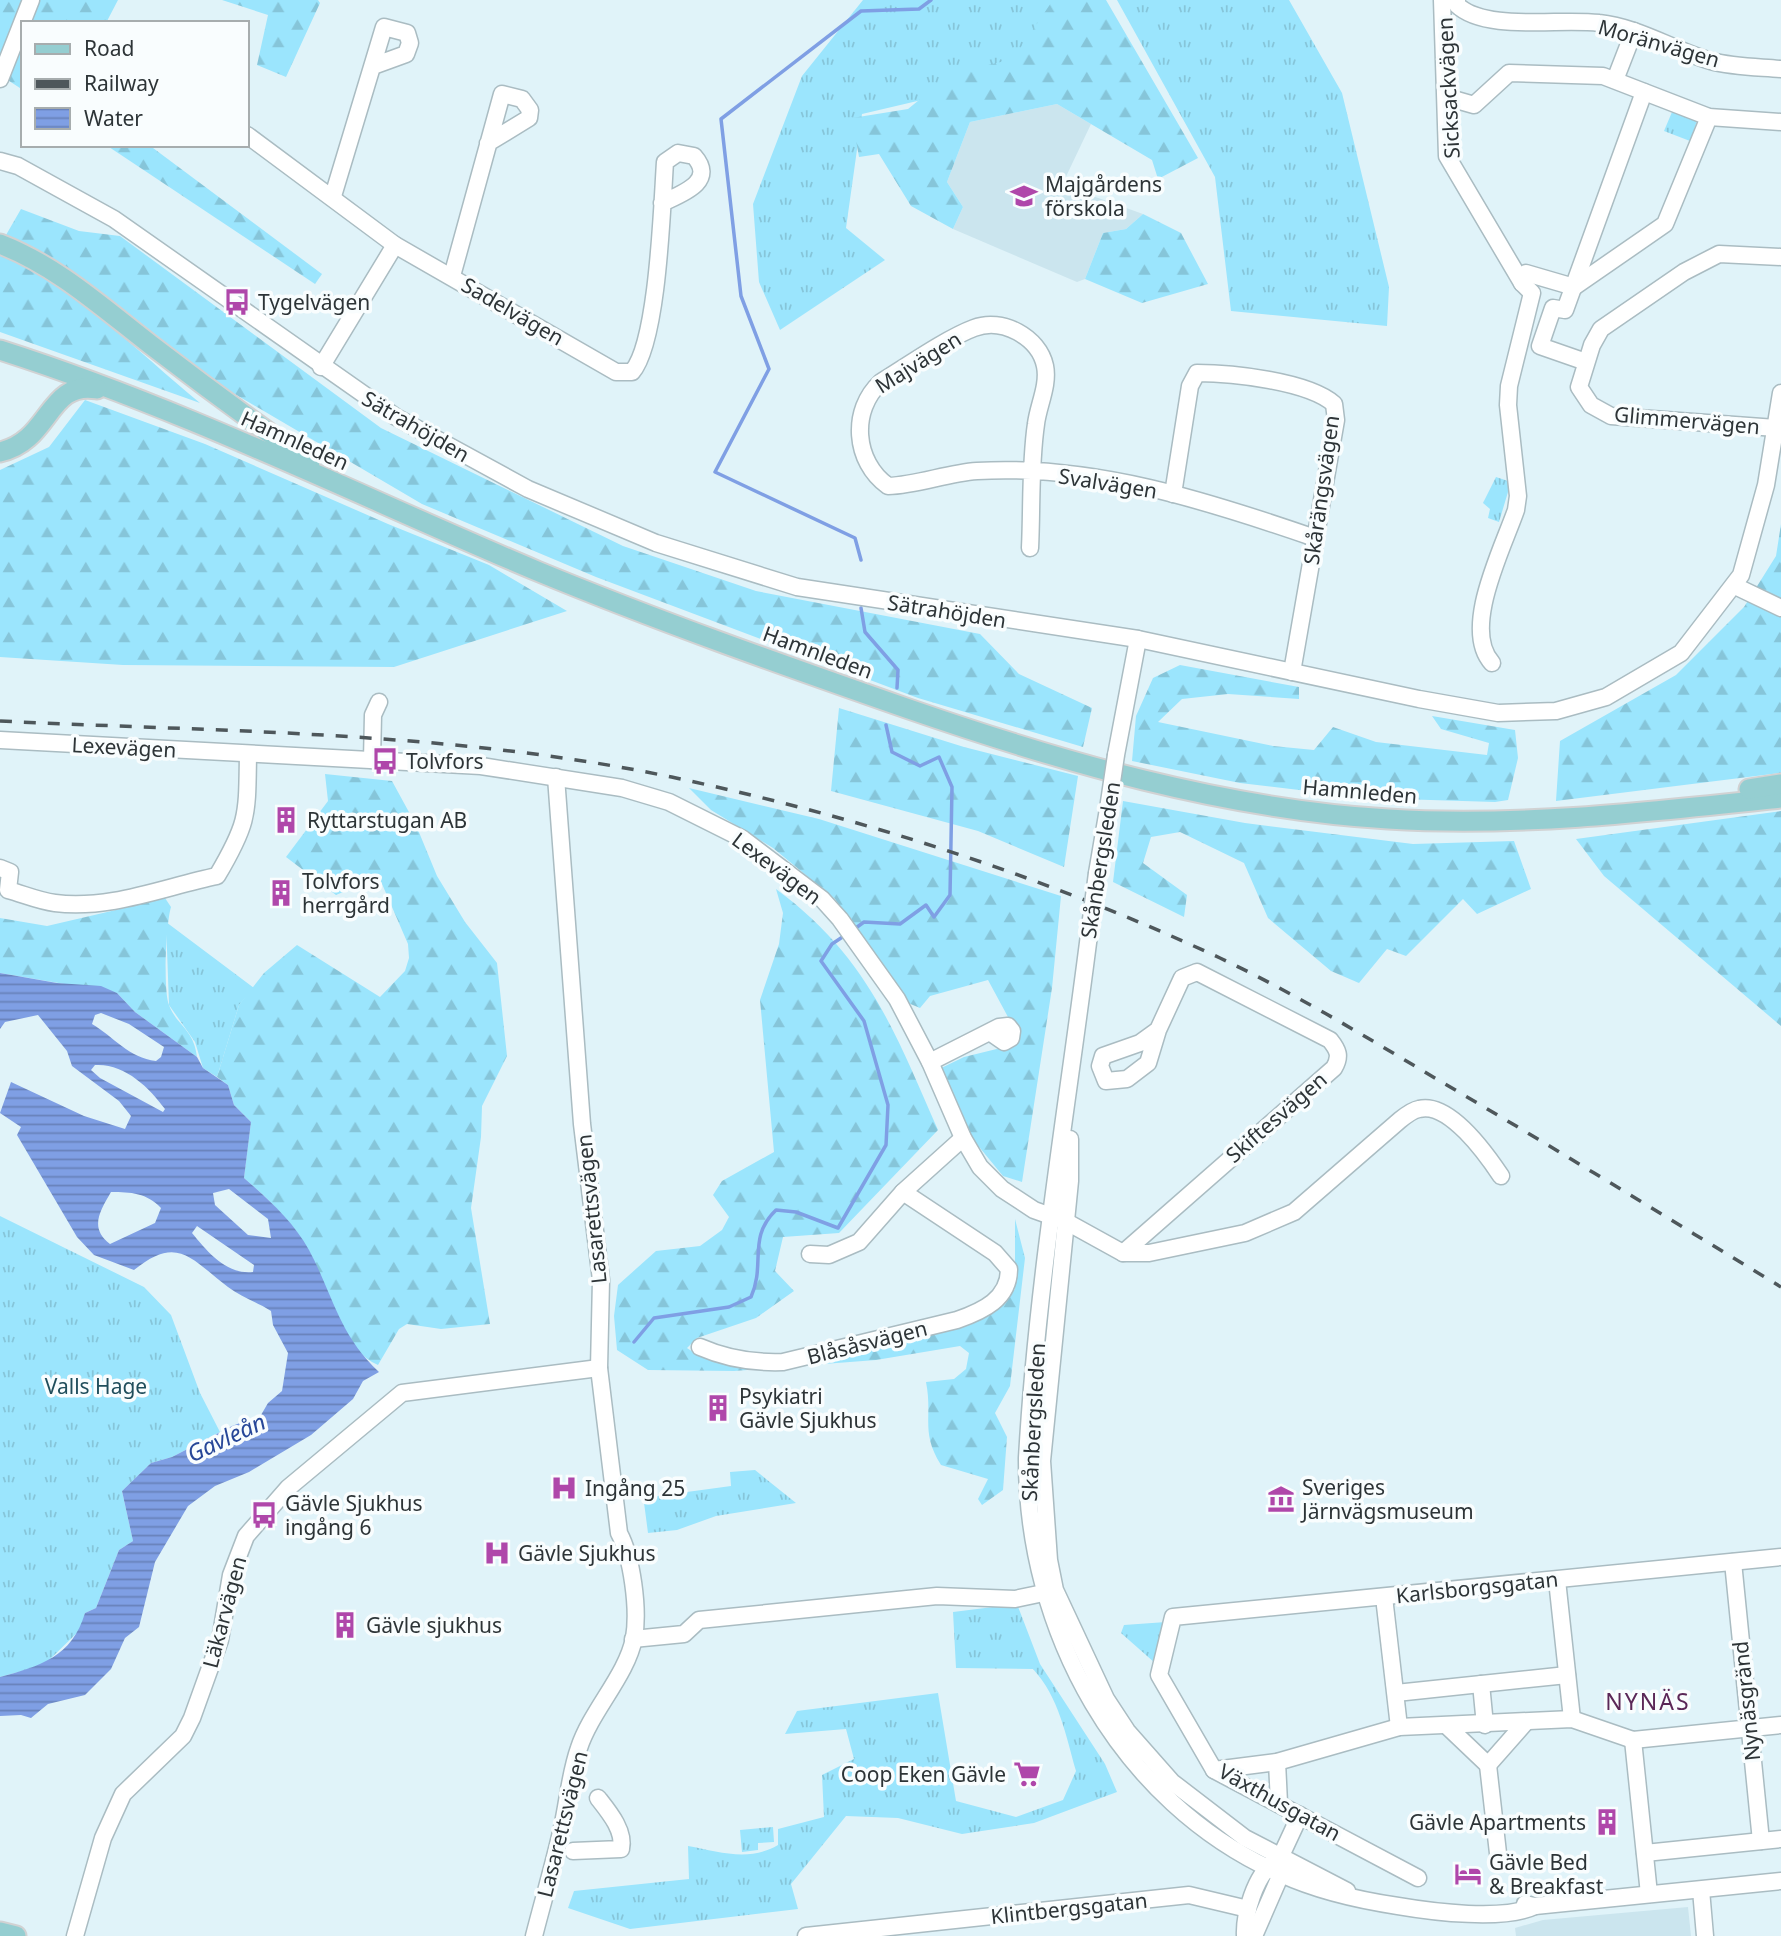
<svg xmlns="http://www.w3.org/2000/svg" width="1781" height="1936" viewBox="0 0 1781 1936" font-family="'Noto Sans',sans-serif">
<defs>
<pattern id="grass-tufts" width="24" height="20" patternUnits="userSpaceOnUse" patternTransform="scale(1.75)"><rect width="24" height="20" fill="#9be5fd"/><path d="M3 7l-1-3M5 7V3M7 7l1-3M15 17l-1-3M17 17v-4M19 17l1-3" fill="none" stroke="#86c5d9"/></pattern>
<pattern id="forest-firs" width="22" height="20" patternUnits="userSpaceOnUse" patternTransform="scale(1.75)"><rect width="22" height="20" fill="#9be5fd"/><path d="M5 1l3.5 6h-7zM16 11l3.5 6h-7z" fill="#86c5d9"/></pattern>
<pattern id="water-rules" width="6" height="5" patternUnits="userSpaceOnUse" patternTransform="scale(1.75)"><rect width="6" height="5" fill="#7f9fe4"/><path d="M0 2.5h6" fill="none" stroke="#6882ba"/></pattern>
</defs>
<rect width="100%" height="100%" fill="#e0f3f9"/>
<g fill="#cbe5ee">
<polygon points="1057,104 1091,124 1062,185 1143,214 1126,229 1103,233 1085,279 1077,282 953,229 963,207 947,182 970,122"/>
<polygon points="1688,1907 1691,1936 1516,1936 1515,1928 1543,1920"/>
</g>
<g fill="url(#grass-tufts)">
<polygon points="863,0 1074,0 994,83 862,114 846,228 885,260 780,330 759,282 753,204 802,76"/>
<polygon points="1117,0 1289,0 1342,93 1389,287 1387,326 1231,311 1215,177"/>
<polygon points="1672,112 1697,121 1690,141 1664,131"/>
<polygon points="1496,477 1511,482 1499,522 1488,518 1490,509 1483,503"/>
<polygon points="166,922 254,988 239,1005 217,1077 203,1068 195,1042 169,1005"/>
<polygon points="0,1216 144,1287 171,1315 200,1393 220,1432 172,1457 151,1463 122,1491 133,1541 119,1550 96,1608 85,1613 81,1629 44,1665 0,1677"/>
<polygon points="755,1470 796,1503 716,1516 677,1530 648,1533 643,1495 650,1497 731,1486 730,1472"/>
<path d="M1017 1604 1040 1664 1105 1764 1117 1792 1034 1823 962 1834 898 1818 846 1816 791 1884 798 1909 630 1929 568 1908 574 1891 689 1879 688 1846C720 1852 749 1862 778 1845V1829L824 1817 822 1775 854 1759 846 1729 785 1734 797 1711 938 1693 956 1801 1016 1817 1063 1800 1076 1771C1066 1736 1059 1697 1033 1669L956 1668 953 1612Z"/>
<polygon points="1166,1622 1155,1663 1121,1633 1124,1625"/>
<polygon points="773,1827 774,1842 758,1843 758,1850 742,1852 740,1830"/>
</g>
<g fill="url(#forest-firs)">
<polygon points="0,0 118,0 106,23 23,23 23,90 0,75"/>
<polygon points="222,0 318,0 320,3 286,77 257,65 268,15"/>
<polygon points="1053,0 1106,0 1198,158 1158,179 1152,160 1057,104 970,122 947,182 963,207 953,229 911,206 879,154 859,157 852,118 908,109 951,74 1013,59"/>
<polygon points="106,145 149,145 322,274 315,284"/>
<polygon points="21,209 79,231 120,236 381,428 623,546 756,591 980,634 1019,674 1092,708 1083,747 918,698 596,577 422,504 221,386 109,298 47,257 6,235"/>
<polygon points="1143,214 1181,233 1208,284 1142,303 1085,279 1103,233 1126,229"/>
<path d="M0 255C75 287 138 352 200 403L0 332Z"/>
<polygon points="85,400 205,444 388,524 489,565 567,611 394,667 123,665 0,657 0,470 49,447"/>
<polygon points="1781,524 1781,773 1556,801 1560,741 1676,675 1744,607 1776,556"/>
<polygon points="1180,665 1299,687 1299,699 1228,694 1182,699 1158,722 1273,746 1314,750 1333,727 1376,742 1487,755 1489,743 1441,729 1432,716 1515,730 1518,758 1508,800 1495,802 1366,798 1240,783 1132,761 1136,716 1153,678"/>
<polygon points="839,708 964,747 1078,776 1064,867 978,831 831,791"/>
<path d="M325 774 392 781 416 825 437 876 465 922 497 963 507 1056 482 1106 481 1137 471 1208 490 1324 441 1329 407 1324 399 1329 378 1365C339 1348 328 1286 309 1251 293 1222 268 1199 244 1178L251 1122 234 1105 228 1085 217 1077 239 1005 264 973 297 945 380 997 405 971 409 958 408 944 379 877 336 895 286 857 328 801Z"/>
<polygon points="689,788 819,819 1061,896 1052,988 1022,1182 1003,1176 980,1148 963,1136 935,1071 964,1057 1017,1044 1019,1030 1008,1017 988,980 930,996 920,1008 901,1000 835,899 773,848 711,810"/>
<polygon points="1123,801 1245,823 1413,844 1514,841 1531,889 1477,914 1463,899 1406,956 1387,949 1359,983 1331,971 1268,918 1244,863 1180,832 1151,837 1143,863 1187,895 1184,917 1113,882"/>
<polygon points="1781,811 1781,1026 1604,876 1576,839"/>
<path d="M776 889C867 956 894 1030 938 1130L839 1233 783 1237 775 1271 794 1291 756 1318 697 1338 687 1348 696 1354 777 1364 1001 1305 1015 1289V1219L1025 1258 1010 1386 995 1413 1007 1437 1003 1490 982 1505 978 1499 988 1479 941 1465C920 1432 933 1417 926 1382L954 1379 966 1369 969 1353 960 1346 876 1360 734 1371 648 1370 617 1350 614 1316 618 1285 656 1251 700 1246 722 1230 729 1217 713 1195 722 1181 774 1152 760 1000 779 944 783 913Z"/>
<path d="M163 895 171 907C166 923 163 990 169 1005 176 1025 194 1029 197 1057L135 1012 117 993 0 973V918L47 926 133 906Z"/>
</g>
<path fill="url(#water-rules)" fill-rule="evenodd" d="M0 973 57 983 101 986 117 993 135 1012 197 1057 203 1068 228 1085 234 1105 251 1122 244 1178C268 1199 293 1221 309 1250 333 1295 339 1335 379 1372L363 1381 353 1399 311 1435 249 1472 215 1486 188 1506 155 1562 139 1627 125 1638 111 1669 85 1695 48 1704 31 1718 21 1715 0 1716V1677C40 1666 72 1657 85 1613L96 1608 119 1550 133 1541 122 1491 151 1463 172 1457 232 1426 261 1415 268 1403 282 1391 288 1353 273 1325 271 1311C257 1302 241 1297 228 1287 191 1259 178 1234 134 1270L94 1255 77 1237 17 1135 21 1127 0 1113 11 1082 84 1116 125 1129 131 1116 119 1101 72 1066 67 1051 38 1015 5 1022 0 1029ZM101 1013 129 1024 164 1047 161 1057 156 1061C129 1058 114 1037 92 1024L95 1015ZM95 1065C124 1063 149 1087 165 1109L163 1112 100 1078 91 1070ZM229 1189 268 1219 271 1238 248 1235 215 1205 213 1193ZM111 1192C131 1192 147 1193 161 1208L155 1223 110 1244C89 1228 100 1211 111 1192ZM197 1226 254 1265 253 1272C226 1275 207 1251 192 1233Z"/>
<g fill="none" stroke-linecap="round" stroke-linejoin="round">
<g stroke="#7f9fe4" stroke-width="3.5">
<polyline points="861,560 855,538 715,472 769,369 741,296 721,119 861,11 919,9 931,0"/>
<polyline points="861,608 865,632 898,670 897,688"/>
<polyline points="853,930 864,922 900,924 926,905 934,917 950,895 952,787 939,757 920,766 892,752 886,725"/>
<path d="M634 1342 654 1318 729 1307 751 1297C766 1264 747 1238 776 1210L796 1212 838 1228 886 1145 888 1105 864 1021 821 961 832 944 844 936"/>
</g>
<defs>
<g id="minor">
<path d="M1442 0 1447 156 1522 283 1532 293 1509 386 1508 405 1518 496 1516 510C1503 548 1461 629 1492 663"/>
<path d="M1457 0V5C1485 32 1560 18 1599 23 1638 27 1673 50 1711 61 1733 67 1758 67 1781 69"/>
<polyline points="0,79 31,0"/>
<polyline points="1615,80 1634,31"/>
<polyline points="1446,97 1474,105 1509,73 1603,76 1709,117 1781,122"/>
<path d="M247 135 395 245 616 372H632C658 342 662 206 665 162L678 153 694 156C717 182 681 194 662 203"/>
<polyline points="0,161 18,166 114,219 396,417 528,489 656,543 797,587 1138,639 1419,699 1498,713 1556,711 1606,697 1681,653 1741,575 1766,485 1781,393"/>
<polyline points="333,196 384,27 407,33 410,43 406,54 373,66"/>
<polyline points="452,276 502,94 522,99 530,110 529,118 488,143"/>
<polyline points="1522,283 1526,273 1574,287"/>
<polyline points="1574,287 1665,224 1709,117"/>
<polyline points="1586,362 1540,346 1553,308 1565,310 1644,92"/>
<polyline points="321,367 395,245"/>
<polyline points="1776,428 1611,416 1591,405 1579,387 1592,345 1601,329 1684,272 1719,254 1781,257"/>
<path d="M1173 494 1190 386 1197 373C1231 373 1308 381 1334 404L1336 420 1292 672"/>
<path d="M1030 548C1032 507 1030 464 1036 424 1038 406 1049 385 1045 366 1039 337 1002 317 974 328 947 338 907 366 881 382 850 410 854 462 888 486 918 485 947 473 977 471 1093 464 1208 501 1315 538"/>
<polyline points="1735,586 1781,608"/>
<path d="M0 740 481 766 622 788 669 802 743 839 822 899 840 919 897 999 930 1062 963 1138 980 1167 1002 1189 1034 1210 1065 1221 1123 1253H1149L1245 1233 1294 1212 1400 1120C1405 1116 1413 1110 1419 1109 1449 1101 1487 1155 1501 1176"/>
<polyline points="1116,755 1138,639"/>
<polyline points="372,760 373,715 379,702"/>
<path d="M0 868 10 872 8 890C23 894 39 901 55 903 110 910 164 887 217 876 249 822 247 815 248 754"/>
<polyline points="1097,873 1108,809"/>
<path d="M1090 927C1068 1104 1037 1280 1027 1458 1026 1629 1119 1803 1281 1874 1318 1891 1358 1900 1398 1906 1433 1912 1504 1921 1535 1906"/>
<polyline points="930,1062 999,1027 1008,1026 1012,1031 1011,1038 1004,1042 991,1033"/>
<polyline points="1070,1139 1070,1181 1042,1461 1049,1560 1055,1590 1106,1699 1127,1731 1172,1782 1245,1838 1347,1891"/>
<path d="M1123 1253 1334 1068C1341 1056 1338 1050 1330 1040L1197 972 1182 978 1158 1030 1148 1063 1127 1079 1106 1081 1100 1066 1103 1056 1140 1043 1158 1030"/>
<polyline points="810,1254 829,1255 859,1242 903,1192 963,1138"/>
<path d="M700 1347C725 1358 755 1363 783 1362L957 1320C983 1311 1009 1299 1009 1269L995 1253 903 1192"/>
<polyline points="1733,1562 1761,1841"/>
<polyline points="1557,1580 1572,1719"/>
<polyline points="1384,1597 1399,1727"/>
<polyline points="633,1639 684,1634 699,1620 937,1596 1015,1599 1053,1591"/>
<polyline points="1481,1684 1485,1725"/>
<polyline points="1396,1693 1567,1675"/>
<polyline points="1447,1726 1488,1765 1525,1723"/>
<polyline points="1633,1740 1649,1894"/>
<polyline points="1277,1762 1279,1803"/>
<polyline points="1488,1765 1499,1862"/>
<polyline points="1214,1770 1277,1762 1399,1727 1572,1719 1633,1740 1781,1725"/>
<path d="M573 1851 621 1849C625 1831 609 1812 598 1798"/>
<polyline points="1645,1853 1781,1839"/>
<polyline points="1418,1878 1214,1770 1159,1675 1173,1617 1781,1557"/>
<polyline points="1701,1890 1705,1936"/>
<polyline points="1525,1904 1535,1906 1781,1881"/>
<polyline points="75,1936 103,1838 123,1794 183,1736 192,1718 220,1640 231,1575 246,1536 288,1488 402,1393 599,1368"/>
<path d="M534 1936C543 1901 553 1867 561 1832 568 1804 569 1776 579 1748 591 1711 627 1675 634 1638 639 1609 632 1557 619 1533L599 1368 601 1280 582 1124 556 777"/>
<polyline points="806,1936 1189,1895 1248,1909"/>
<path d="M1245 1936C1244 1914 1255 1876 1274 1862"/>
<polyline points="1254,1936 1281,1874 1280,1858 1300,1815"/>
</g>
<g id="major">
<path d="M0 244C57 266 103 308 151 345 203 385 256 424 310 462"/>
<path d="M0 350C185 409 359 496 537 571 658 621 783 665 906 708 1062 762 1223 809 1388 819 1519 827 1651 812 1781 798"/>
<path d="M0 452C51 441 47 380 97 389"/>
<polyline points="1749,789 1781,784"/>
<polyline points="0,1932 16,1936"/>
</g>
</defs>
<use href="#minor" stroke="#aabcc2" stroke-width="19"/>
<use href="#major" stroke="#d1d2d3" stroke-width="23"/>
<use href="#minor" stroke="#fff" stroke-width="16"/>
<use href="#major" stroke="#95ced1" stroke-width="19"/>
<path stroke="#4e575b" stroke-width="3.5" stroke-dasharray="12 12" stroke-linecap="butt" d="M0 721C224 732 455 731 676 778 864 818 1046 877 1220 958 1298 995 1371 1040 1445 1084 1558 1150 1669 1219 1781 1287"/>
<defs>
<g id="minor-bridge">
<polyline points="1108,809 1116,755"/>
<polyline points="1090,927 1097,873"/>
</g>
</defs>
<use href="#minor-bridge" stroke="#aabcc2" stroke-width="19" stroke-linecap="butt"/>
<use href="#minor-bridge" stroke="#fff" stroke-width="16"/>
</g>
<defs>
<symbol id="school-bare" viewBox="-9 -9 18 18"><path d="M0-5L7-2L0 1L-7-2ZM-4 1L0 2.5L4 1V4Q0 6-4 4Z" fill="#af47aa" stroke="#f9fdfe" stroke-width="2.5" paint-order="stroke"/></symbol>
<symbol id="bus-bare" viewBox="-9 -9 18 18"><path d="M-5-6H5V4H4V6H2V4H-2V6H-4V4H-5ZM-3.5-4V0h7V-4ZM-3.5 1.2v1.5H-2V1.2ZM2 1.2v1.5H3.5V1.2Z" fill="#af47aa" stroke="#f9fdfe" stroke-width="2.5" paint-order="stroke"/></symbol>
<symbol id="building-bare" viewBox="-9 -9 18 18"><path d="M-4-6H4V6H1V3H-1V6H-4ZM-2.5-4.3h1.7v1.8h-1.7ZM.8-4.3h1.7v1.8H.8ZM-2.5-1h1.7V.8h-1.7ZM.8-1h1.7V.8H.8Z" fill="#af47aa" stroke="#f9fdfe" stroke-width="2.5" paint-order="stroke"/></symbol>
<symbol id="hospital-bare" viewBox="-9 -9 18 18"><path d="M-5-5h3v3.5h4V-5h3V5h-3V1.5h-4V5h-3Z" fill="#af47aa" stroke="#f9fdfe" stroke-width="2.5" paint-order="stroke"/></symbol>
<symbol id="museum-bare" viewBox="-9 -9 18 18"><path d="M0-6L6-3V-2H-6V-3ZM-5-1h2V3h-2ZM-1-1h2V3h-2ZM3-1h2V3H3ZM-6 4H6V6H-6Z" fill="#af47aa" stroke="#f9fdfe" stroke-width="2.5" paint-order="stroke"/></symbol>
<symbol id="supermarket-bare" viewBox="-9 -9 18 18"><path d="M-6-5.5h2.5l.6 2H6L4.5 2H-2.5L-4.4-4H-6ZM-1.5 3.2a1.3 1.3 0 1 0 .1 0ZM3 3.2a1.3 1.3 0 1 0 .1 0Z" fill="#af47aa" stroke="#f9fdfe" stroke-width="2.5" paint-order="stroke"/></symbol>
<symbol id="hotel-bare" viewBox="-9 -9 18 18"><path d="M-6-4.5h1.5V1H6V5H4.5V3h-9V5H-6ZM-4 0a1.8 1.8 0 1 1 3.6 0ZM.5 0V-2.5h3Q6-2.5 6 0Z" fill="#af47aa" stroke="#f9fdfe" stroke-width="2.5" paint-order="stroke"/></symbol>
</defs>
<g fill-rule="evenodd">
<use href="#school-bare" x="1005" y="177" width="38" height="38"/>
<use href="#bus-bare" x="218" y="283" width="38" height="38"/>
<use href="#bus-bare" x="366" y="742" width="38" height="38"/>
<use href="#building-bare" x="267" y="801" width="38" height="38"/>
<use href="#building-bare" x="262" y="874" width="38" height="38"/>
<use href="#building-bare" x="699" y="1389" width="38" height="38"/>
<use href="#hospital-bare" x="545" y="1469" width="38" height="38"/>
<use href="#museum-bare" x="1262" y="1480" width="38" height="38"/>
<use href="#bus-bare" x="245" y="1496" width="38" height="38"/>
<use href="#hospital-bare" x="478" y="1534" width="38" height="38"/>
<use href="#building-bare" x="326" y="1606" width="38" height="38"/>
<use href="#supermarket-bare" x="1008" y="1755" width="38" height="38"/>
<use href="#building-bare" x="1588" y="1803" width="38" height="38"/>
<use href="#hotel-bare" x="1449" y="1855" width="38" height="38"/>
</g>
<g text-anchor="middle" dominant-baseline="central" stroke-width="7" stroke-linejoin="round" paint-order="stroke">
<g font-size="21" fill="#2d3437" stroke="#f9fdfe">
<text transform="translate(1659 43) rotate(16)">Moränvägen</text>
<text transform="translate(1448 88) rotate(-93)">Sicksackvägen</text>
<text transform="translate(513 311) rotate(30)">Sadelvägen</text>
<text transform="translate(918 362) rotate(-32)">Majvägen</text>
<text transform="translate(1687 420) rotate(5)">Glimmervägen</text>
<text transform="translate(416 426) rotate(30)">Sätrahöjden</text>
<text transform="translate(295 440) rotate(24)">Hamnleden</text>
<text transform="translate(1108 483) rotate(9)">Svalvägen</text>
<text transform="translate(1321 490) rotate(-82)">Skårängsvägen</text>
<text transform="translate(947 611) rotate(9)">Sätrahöjden</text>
<text transform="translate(818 652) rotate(20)">Hamnleden</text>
<text transform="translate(124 747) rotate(3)">Lexevägen</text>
<text transform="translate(1360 791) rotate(5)">Hamnleden</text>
<text transform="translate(1100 860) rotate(-81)">Skånbergsleden</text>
<text transform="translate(777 868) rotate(37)">Lexevägen</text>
<text transform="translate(1276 1117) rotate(-41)">Skiftesvägen</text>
<text transform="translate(591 1209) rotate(-96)">Lasarettsvägen</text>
<text transform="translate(867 1342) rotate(-14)">Blåsåsvägen</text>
<text transform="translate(1033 1422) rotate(-87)">Skånbergsleden</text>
<text transform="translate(1477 1587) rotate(-6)">Karlsborgsgatan</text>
<text transform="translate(224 1612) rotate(-75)">Läkarvägen</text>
<text transform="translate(1746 1701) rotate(-96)">Nynäsgränd</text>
<text transform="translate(1280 1802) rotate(29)">Växthusgatan</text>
<text transform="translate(562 1824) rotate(-76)">Lasarettsvägen</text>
<text transform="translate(1069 1908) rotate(-6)">Klintbergsgatan</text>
</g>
<g font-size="21" fill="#2d3437" stroke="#f9fdfe" text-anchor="start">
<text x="1045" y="184">Majgårdens<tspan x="1045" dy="24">förskola</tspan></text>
<text x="258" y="302">Tygelvägen</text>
<text x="406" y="761">Tolvfors</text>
<text x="307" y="820">Ryttarstugan AB</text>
<text x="302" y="881">Tolvfors<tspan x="302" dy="24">herrgård</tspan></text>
<text x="739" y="1396">Psykiatri<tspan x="739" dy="24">Gävle Sjukhus</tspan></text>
<text x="1302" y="1487">Sveriges<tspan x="1302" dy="24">Järnvägsmuseum</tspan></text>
<text x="585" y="1488">Ingång 25</text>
<text x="285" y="1503">Gävle Sjukhus<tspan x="285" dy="24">ingång 6</tspan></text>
<text x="518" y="1553">Gävle Sjukhus</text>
<text x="366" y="1625">Gävle sjukhus</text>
<text x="1006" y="1774" text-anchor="end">Coop Eken Gävle</text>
<text x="1586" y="1822" text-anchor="end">Gävle Apartments</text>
<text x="1489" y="1862">Gävle Bed<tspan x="1489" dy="24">&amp; Breakfast</tspan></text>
</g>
<g font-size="21" fill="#204e5c" stroke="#f9fdfe">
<text x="96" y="1386">Valls Hage</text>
</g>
<g font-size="23" font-style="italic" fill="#274798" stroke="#f9fdfe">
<text transform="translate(226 1437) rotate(-25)">Gavleån</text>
</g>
<g font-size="23" letter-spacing="2" fill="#5b2858" stroke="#f9fdfe">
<text x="1648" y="1701">NYNÄS</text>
</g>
</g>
<rect x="21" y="21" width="228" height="126" fill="#f9fdfe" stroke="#a7adae" stroke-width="2"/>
<rect x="35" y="44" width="35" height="10" fill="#95ced1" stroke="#a7adae" stroke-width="2"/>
<text x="84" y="56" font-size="21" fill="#2d3437">Road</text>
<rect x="35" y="79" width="35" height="10" fill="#4e575b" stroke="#a7adae" stroke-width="2"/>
<text x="84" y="91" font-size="21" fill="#2d3437">Railway</text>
<rect x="35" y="108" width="35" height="21" fill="url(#water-rules)" stroke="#a7adae" stroke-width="2"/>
<text x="84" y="126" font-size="21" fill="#2d3437">Water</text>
</svg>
